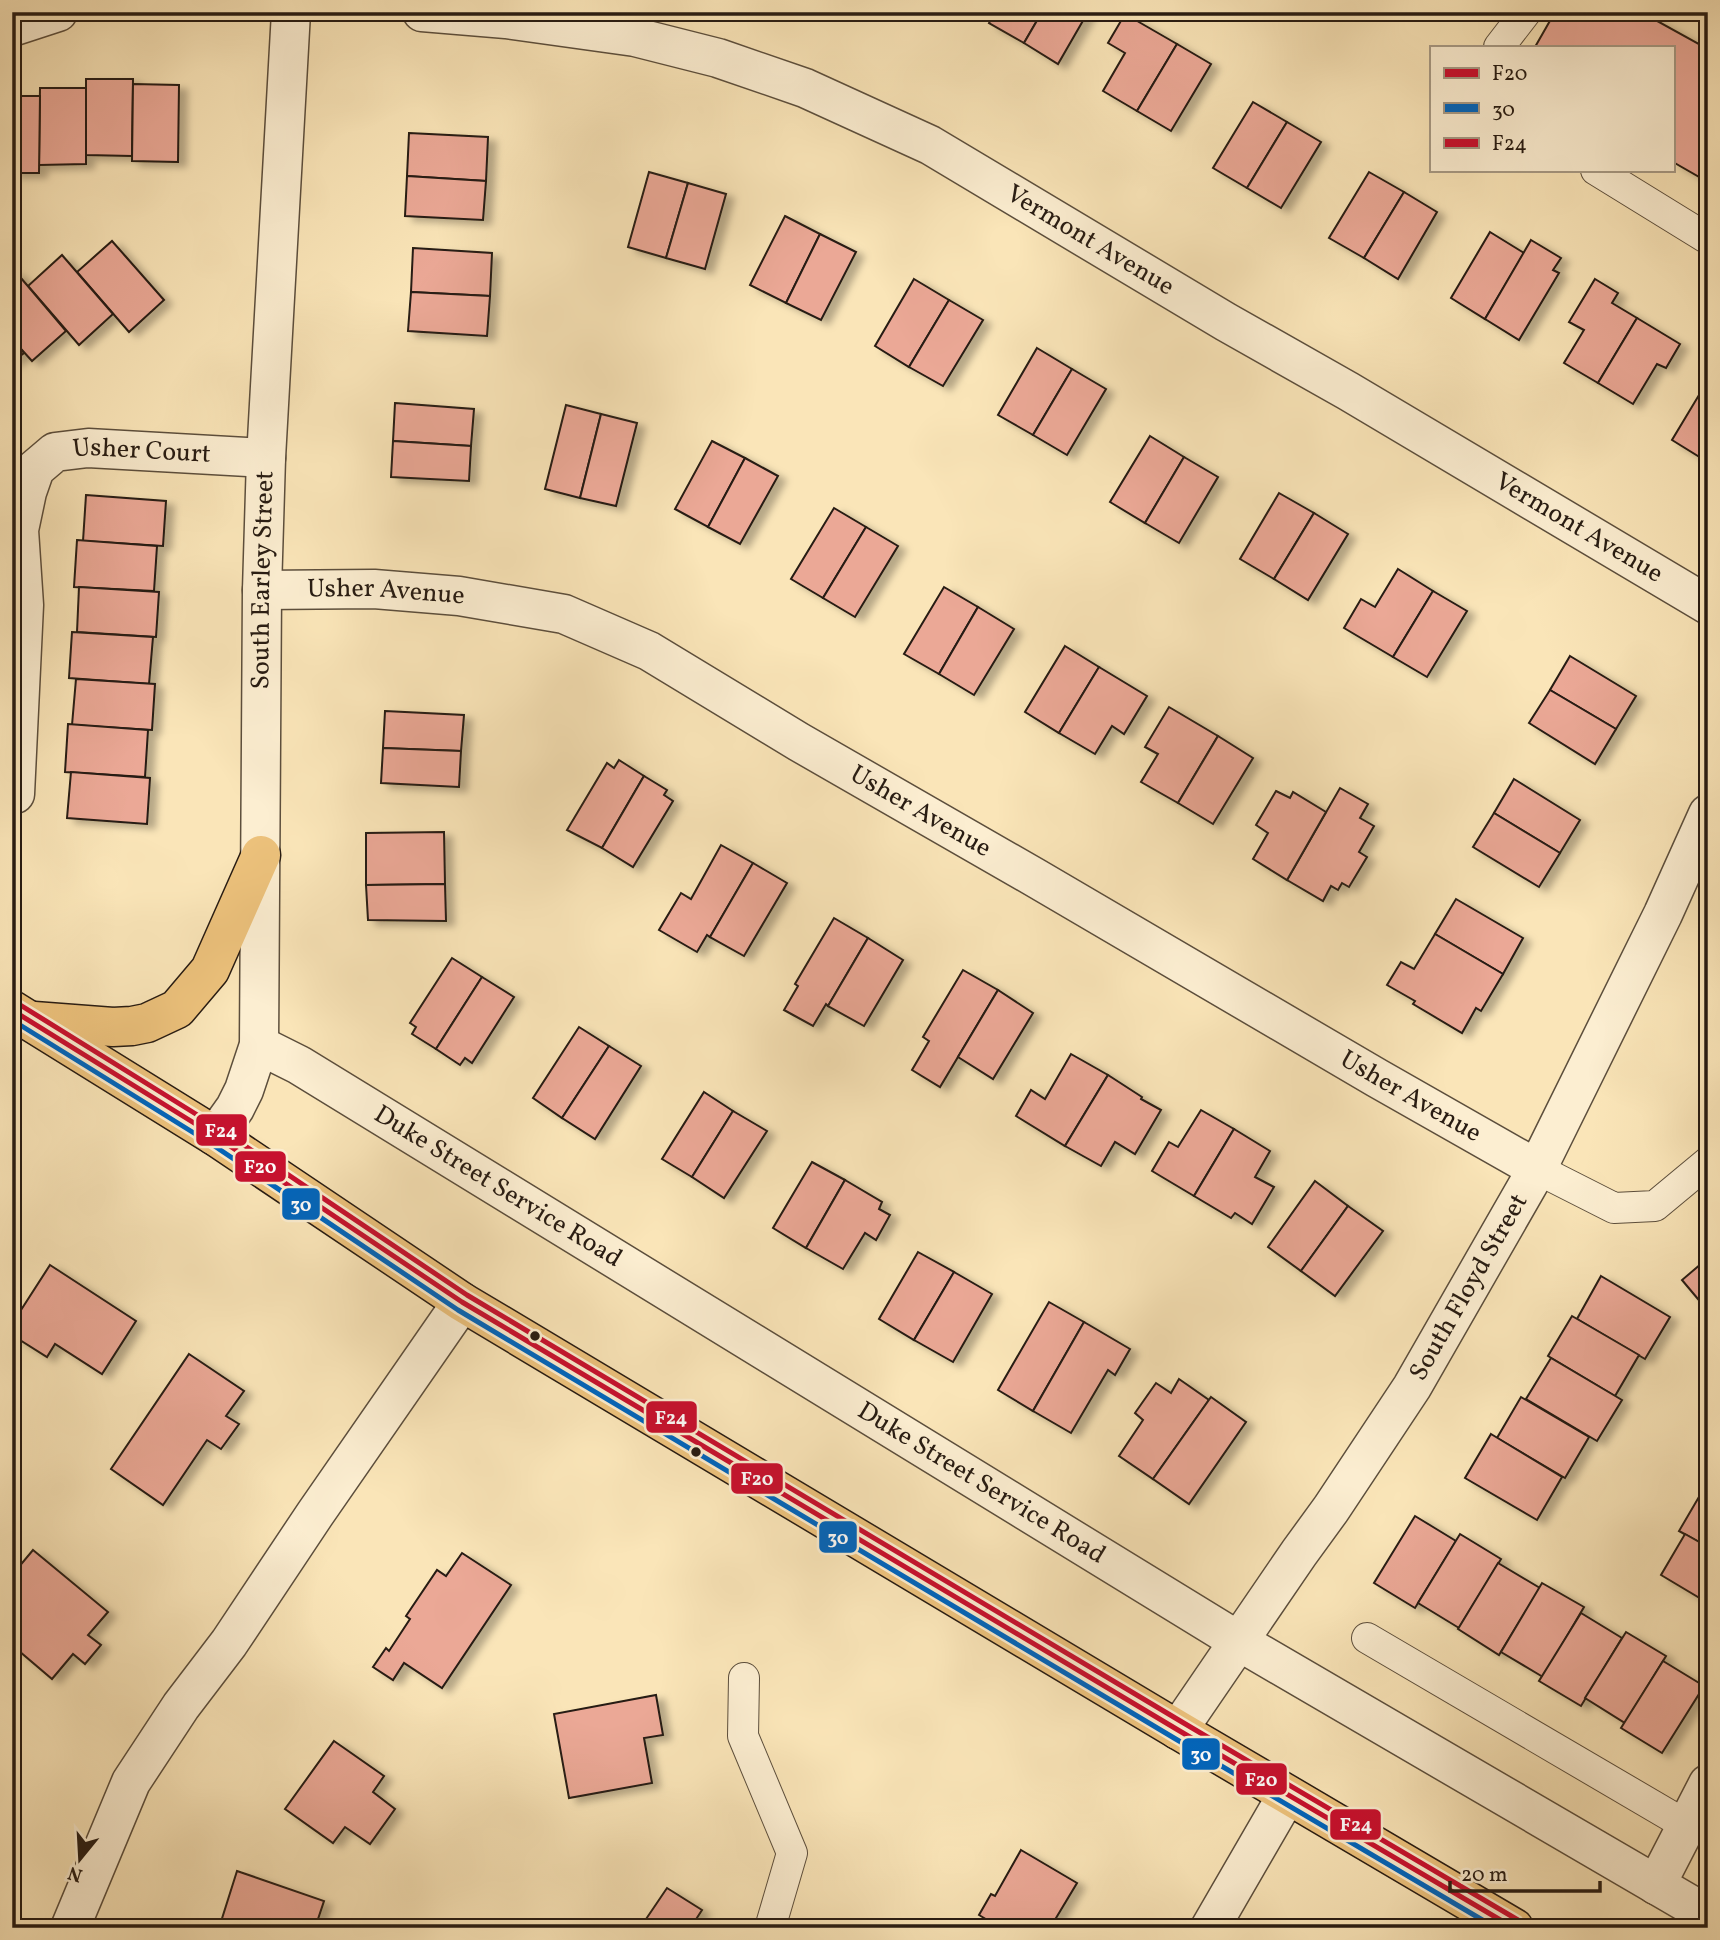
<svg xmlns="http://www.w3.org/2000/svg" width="1720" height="1940" viewBox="0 0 1720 1940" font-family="Vollkorn,serif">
<defs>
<filter id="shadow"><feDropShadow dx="8" dy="4.5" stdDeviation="3.5" flood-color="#0004"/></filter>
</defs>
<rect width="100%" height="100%" fill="#fae5b8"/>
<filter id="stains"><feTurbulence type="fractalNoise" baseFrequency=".00286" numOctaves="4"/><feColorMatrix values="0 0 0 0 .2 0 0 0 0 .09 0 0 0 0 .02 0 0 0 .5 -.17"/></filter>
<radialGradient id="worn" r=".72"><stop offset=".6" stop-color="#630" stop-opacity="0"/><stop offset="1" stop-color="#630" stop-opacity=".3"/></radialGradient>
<g fill="#eba896" stroke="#271b12" stroke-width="2" filter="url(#shadow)">
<polygon points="995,12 1042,12 1024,43 989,23"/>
<polygon points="1042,12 1088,12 1058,64 1024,43"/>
<polygon points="1555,12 1641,12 1708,49 1708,182 1673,162 1673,47 1535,47"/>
<polygon points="1125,14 1177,44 1137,111 1103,91 1125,53 1108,43"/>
<polygon points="1177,44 1211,64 1171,131 1137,111"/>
<polygon points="86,79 133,79 132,156 86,155"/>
<polygon points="133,84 179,85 178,162 132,161"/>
<polygon points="40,88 86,88 86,164 39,165"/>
<polygon points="12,96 40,96 39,173 12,173"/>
<polygon points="1253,102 1287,122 1247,188 1213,168"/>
<polygon points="1287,122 1321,142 1281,208 1247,188"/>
<polygon points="409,133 488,137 486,181 407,176"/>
<polygon points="649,172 688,183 666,258 628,247"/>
<polygon points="1369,172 1404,192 1364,258 1329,238"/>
<polygon points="407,176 486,181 483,220 405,216"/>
<polygon points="688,183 726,194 705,269 666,258"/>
<polygon points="1404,192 1437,212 1398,279 1364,258"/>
<polygon points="785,216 820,234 786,303 750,285"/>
<polygon points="1490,232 1524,253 1485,319 1451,298"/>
<polygon points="820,234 856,252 821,320 786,303"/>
<polygon points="1531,240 1561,258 1553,270 1559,273 1519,340 1485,319"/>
<polygon points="112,241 164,300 129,332 77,272"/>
<polygon points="413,248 492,253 490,296 411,292"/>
<polygon points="62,255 113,314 79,345 28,286"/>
<polygon points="15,271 66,331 32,361 12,339 12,273"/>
<polygon points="914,279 949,300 909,367 875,346"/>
<polygon points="1595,279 1618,293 1612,303 1637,318 1598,383 1564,363 1584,330 1569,322"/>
<polygon points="411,292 490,296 487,336 408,331"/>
<polygon points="949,300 983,320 943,386 909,367"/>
<polygon points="1637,318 1680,344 1666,368 1657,364 1633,404 1598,383"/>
<polygon points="12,339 24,353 12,362"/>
<polygon points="1037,348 1072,369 1033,435 998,415"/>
<polygon points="1072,369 1106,389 1067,455 1033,435"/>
<polygon points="1708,380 1708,459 1706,461 1672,440"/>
<polygon points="395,403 474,409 471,446 393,441"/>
<polygon points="566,405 601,414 580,498 545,489"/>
<polygon points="601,414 637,423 616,506 580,498"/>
<polygon points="1150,436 1184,457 1145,523 1110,502"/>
<polygon points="393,441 471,446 469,481 391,477"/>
<polygon points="712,441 745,458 708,527 675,509"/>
<polygon points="1184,457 1218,477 1179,543 1145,523"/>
<polygon points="745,458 778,476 740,544 708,527"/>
<polygon points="1279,493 1314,513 1274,579 1240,559"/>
<polygon points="86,495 166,501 163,546 83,541"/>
<polygon points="834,508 866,527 823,598 791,579"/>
<polygon points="1314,513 1348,534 1308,600 1274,579"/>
<polygon points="866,527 898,546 855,617 823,598"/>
<polygon points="77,540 157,546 154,591 74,587"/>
<polygon points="1398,569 1433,591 1393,657 1344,628 1361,599 1375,607"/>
<polygon points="79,587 159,592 156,637 77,632"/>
<polygon points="944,587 978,607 939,674 904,654"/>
<polygon points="1433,591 1467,611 1427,677 1393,657"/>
<polygon points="978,607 1014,629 974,695 939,674"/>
<polygon points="72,632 153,637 149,684 69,678"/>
<polygon points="1065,646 1099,667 1059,733 1025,712"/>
<polygon points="1570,656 1636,696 1616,729 1550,690"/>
<polygon points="1099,667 1147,696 1124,734 1112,726 1095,754 1059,733"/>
<polygon points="76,679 155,684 152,730 72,725"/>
<polygon points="1550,690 1616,729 1595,764 1529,723"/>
<polygon points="1169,707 1218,736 1178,803 1141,782 1158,754 1145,747"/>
<polygon points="385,711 464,715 461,751 383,748"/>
<polygon points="68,724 148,730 145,777 65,772"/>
<polygon points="1218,736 1253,758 1213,824 1178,803"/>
<polygon points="383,748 461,751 459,787 381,783"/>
<polygon points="619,760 644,776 602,848 567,830 607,763 614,768"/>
<polygon points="71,772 150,778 147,824 67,818"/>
<polygon points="644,776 667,790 664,795 673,801 633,867 602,848"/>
<polygon points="1514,779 1580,820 1560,853 1494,813"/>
<polygon points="1340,788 1368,804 1360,818 1374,826 1359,852 1367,857 1349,887 1342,883 1338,890 1331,886 1323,901 1287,880"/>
<polygon points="1276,791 1290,798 1293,792 1326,812 1287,880 1253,859 1268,833 1256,825"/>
<polygon points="1494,813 1560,853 1539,887 1473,847"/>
<polygon points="444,832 445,884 366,885 366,833"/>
<polygon points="721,845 753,863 710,937 707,935 697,952 659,930 681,893 691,899"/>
<polygon points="753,863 787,883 744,956 710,937"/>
<polygon points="445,884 446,921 368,920 366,885"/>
<polygon points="1456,899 1523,938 1503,974 1435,934"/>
<polygon points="834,918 868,938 828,1006 826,1004 813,1026 784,1010 798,986 795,984"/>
<polygon points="1435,934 1503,974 1481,1011 1476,1008 1462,1033 1413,1004 1415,1001 1387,985 1401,962 1414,969"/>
<polygon points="868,938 903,960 864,1026 828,1006"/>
<polygon points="452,958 482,977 436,1049 412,1034 416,1027 410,1023"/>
<polygon points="963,970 998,990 940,1087 912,1070 929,1041 923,1037"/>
<polygon points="482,977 514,997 472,1063 465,1058 460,1065 436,1049"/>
<polygon points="998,990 1033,1013 993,1079 958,1057"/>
<polygon points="579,1027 609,1046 562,1118 533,1098"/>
<polygon points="609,1046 641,1066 595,1139 562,1118"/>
<polygon points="1071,1054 1108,1075 1065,1146 1016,1116 1031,1090 1045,1099"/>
<polygon points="1108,1075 1142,1097 1141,1099 1161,1110 1135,1154 1115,1142 1101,1166 1065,1146"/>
<polygon points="704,1092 733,1111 692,1177 662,1159"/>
<polygon points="1201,1110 1234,1129 1194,1196 1152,1171 1169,1142 1178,1147"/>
<polygon points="733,1111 767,1131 724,1198 692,1177"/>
<polygon points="1234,1129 1270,1151 1255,1177 1274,1187 1252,1224 1235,1213 1231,1218 1194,1196"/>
<polygon points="812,1162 845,1180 806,1248 773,1228"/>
<polygon points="845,1180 882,1202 879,1209 890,1215 876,1240 865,1233 843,1269 806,1248"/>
<polygon points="1315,1181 1348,1206 1301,1271 1268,1247"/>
<polygon points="1348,1206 1383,1231 1335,1296 1301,1271"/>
<polygon points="918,1252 954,1272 914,1340 879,1319"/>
<polygon points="1708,1258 1708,1311 1682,1280"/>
<polygon points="50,1265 136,1321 102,1374 55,1344 47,1357 12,1335 12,1324"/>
<polygon points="954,1272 992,1294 953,1362 914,1340"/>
<polygon points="1601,1276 1670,1317 1645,1359 1577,1319"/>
<polygon points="1049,1302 1084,1322 1033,1411 998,1390"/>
<polygon points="1572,1316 1639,1355 1615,1396 1548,1356"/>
<polygon points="1084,1322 1130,1349 1115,1375 1108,1370 1071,1433 1033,1411"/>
<polygon points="189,1354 244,1391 226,1416 239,1424 221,1449 207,1440 163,1505 111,1469"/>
<polygon points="1551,1358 1622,1400 1597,1441 1526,1399"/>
<polygon points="1179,1379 1209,1400 1153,1479 1119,1456 1143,1420 1135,1413 1156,1383 1171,1393"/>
<polygon points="1211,1397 1246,1422 1189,1504 1153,1479"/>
<polygon points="1521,1397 1589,1437 1565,1478 1497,1438"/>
<polygon points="1491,1434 1562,1477 1537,1520 1465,1478"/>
<polygon points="1703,1490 1708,1492 1708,1547 1679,1531"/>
<polygon points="1415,1516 1456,1541 1415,1608 1374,1583"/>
<polygon points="1460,1534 1501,1559 1459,1628 1418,1603"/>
<polygon points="1685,1534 1708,1547 1708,1603 1661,1575"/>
<polygon points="33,1550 108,1612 88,1635 101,1645 85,1664 73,1654 52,1679 12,1645 12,1575"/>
<polygon points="462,1553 511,1585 442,1688 404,1663 393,1680 373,1667 386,1648 389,1651 410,1619 406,1616 437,1570 446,1576"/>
<polygon points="1498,1563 1540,1588 1499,1655 1458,1629"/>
<polygon points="1542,1583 1584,1607 1543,1677 1501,1652"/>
<polygon points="1581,1613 1622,1638 1581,1706 1539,1681"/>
<polygon points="1626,1632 1666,1656 1625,1723 1585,1698"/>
<polygon points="1663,1661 1704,1686 1662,1753 1621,1728"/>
<polygon points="656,1695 663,1735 644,1738 652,1783 569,1798 554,1714"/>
<polygon points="334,1741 384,1776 373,1792 395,1809 370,1844 345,1827 333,1843 285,1809"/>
<polygon points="1021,1850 1077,1883 1050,1928 1001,1928 979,1915 991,1894 995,1896"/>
<polygon points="237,1871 324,1901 315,1928 219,1928"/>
<polygon points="667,1888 702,1910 691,1927 692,1928 640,1928"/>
</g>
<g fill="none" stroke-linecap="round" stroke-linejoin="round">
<defs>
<g id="lane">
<polyline points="1499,47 1526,12"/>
<polyline points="1596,170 1708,239"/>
<polyline points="1537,1169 1614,1208 1655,1206 1708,1162"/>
<polyline points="1367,1638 1686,1825"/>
<polyline points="744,1678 743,1736 792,1853 770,1928"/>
</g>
<g id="street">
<path id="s1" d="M422 12 506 19 635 37 718 58 805 88 930 145 1226 322 1348 391 1708 605"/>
<polyline points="12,27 58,12"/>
<path id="s2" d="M262 590 374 589 459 596 564 614 649 651 799 742 1034 877 1377 1078 1537 1169"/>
<path id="s3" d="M15 794 24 605 19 530 27 492 35 469 55 452 88 448 266 458"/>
<path id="s4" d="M259 1045 299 1065 1240 1642 1708 1915"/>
<path id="s5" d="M215 1136 235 1108 244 1090 259 1045 262 590 266 458 291 12"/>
<path id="s6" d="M1178 1730 1299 1553 1331 1509 1412 1387 1537 1169 1663 914 1708 814"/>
<polyline points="1656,1885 1708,1784"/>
<polyline points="70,1928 131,1782 181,1706 229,1643 315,1514 462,1302"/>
<polyline points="1210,1928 1287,1795"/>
</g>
<g id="primary">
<polyline points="12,1010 215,1136 462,1302 1178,1730 1514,1928"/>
<polyline points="34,1021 113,1027 132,1026 147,1023 177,1009 210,970 261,855"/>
</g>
</defs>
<use href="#lane" stroke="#5c4e3c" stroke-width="32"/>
<use href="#street" stroke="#5c4e3c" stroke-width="41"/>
<use href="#primary" stroke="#271b12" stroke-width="41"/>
<use href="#lane" stroke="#fceed1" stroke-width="30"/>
<use href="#street" stroke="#fceed1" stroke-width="38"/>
<use href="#primary" stroke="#edc27c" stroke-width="38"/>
<defs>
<polyline id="bus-1" points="12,1010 215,1136 462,1302 1178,1730 1514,1928"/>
<polyline id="bus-2" points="12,1020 210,1143 458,1310 1174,1738 1496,1928"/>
<polyline id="bus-3" points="17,1003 220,1129 467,1295 1182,1722 1518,1920"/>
</defs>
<use href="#bus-1" stroke="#fceed1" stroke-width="10"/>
<use href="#bus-2" stroke="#fceed1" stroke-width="10"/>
<use href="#bus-3" stroke="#fceed1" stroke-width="10"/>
<use href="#bus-1" stroke="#c8102e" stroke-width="5"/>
<use href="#bus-2" stroke="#0065bd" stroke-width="5"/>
<use href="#bus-3" stroke="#c8102e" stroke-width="5"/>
</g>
<g fill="#271b12" stroke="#fceed1" stroke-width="2.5">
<circle cx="535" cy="1336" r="6"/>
<circle cx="696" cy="1452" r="6"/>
</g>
<g text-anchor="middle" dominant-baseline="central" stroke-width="6" stroke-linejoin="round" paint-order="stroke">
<g font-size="26" fill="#271b12" stroke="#fceed1">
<text stroke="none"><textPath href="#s1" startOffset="716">Vermont Avenue</textPath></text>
<text stroke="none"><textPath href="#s3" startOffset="441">Usher Court</textPath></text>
<text stroke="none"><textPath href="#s1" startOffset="1283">Vermont Avenue</textPath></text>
<text stroke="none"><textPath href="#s5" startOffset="567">South Earley Street</textPath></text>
<text stroke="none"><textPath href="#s2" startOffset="124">Usher Avenue</textPath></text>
<text stroke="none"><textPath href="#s2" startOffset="712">Usher Avenue</textPath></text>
<text stroke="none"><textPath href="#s2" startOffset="1279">Usher Avenue</textPath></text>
<text stroke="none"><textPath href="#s4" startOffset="278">Duke Street Service Road</textPath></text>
<text stroke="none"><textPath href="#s6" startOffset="530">South Floyd Street</textPath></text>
<text stroke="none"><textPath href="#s4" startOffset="845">Duke Street Service Road</textPath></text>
</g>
</g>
<g stroke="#fceed1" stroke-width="2.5">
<rect x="195" y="1113" width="53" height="34" rx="7" fill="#c8102e"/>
<rect x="234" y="1150" width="53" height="33" rx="7" fill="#c8102e"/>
<rect x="281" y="1187" width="40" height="34" rx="7" fill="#0065bd"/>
<rect x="645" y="1400" width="53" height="34" rx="7" fill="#c8102e"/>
<rect x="730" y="1462" width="54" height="33" rx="7" fill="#c8102e"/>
<rect x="818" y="1520" width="40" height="34" rx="7" fill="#0065bd"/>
<rect x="1181" y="1737" width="40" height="34" rx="7" fill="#0065bd"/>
<rect x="1235" y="1762" width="53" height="34" rx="7" fill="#c8102e"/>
<rect x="1329" y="1808" width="53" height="33" rx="7" fill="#c8102e"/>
</g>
<g font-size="19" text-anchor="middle" font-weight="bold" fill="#fff">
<text x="221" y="1137">F24</text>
<text x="260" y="1173">F20</text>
<text x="301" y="1211">30</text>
<text x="671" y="1424">F24</text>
<text x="757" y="1485">F20</text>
<text x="838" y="1544">30</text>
<text x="1201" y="1761">30</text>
<text x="1261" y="1786">F20</text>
<text x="1356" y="1831">F24</text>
</g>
<rect width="1720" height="1940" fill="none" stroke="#fae5b8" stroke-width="42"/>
<rect x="14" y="14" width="1692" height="1912" fill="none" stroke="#271b12" stroke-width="3.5"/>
<rect x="21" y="21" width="1678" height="1898" fill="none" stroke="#271b12" stroke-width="2"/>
<rect x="1430" y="46" width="245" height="126" fill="#fceed1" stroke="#a79a85" stroke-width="2"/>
<rect x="1444" y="68" width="35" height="10" fill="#c8102e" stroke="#a79a85" stroke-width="2"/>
<text x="1492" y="80" font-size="21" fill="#271b12">F20</text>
<rect x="1444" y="103" width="35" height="10" fill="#0065bd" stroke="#a79a85" stroke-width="2"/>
<text x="1492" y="116" font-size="21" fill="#271b12">30</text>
<rect x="1444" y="138" width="35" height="10" fill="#c8102e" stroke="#a79a85" stroke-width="2"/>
<text x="1492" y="150" font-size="21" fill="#271b12">F24</text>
<g transform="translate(80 1859) rotate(198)" stroke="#fceed1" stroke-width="5" paint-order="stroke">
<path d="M0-5L12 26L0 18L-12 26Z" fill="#271b12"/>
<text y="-10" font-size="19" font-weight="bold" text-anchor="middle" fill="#271b12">N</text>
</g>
<path d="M1450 1881v10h150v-10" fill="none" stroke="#271b12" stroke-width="3.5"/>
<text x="1461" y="1881" font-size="21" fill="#271b12" stroke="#fceed1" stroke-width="5" paint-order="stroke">20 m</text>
<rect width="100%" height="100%" filter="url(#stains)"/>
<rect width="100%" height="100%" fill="url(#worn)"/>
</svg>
